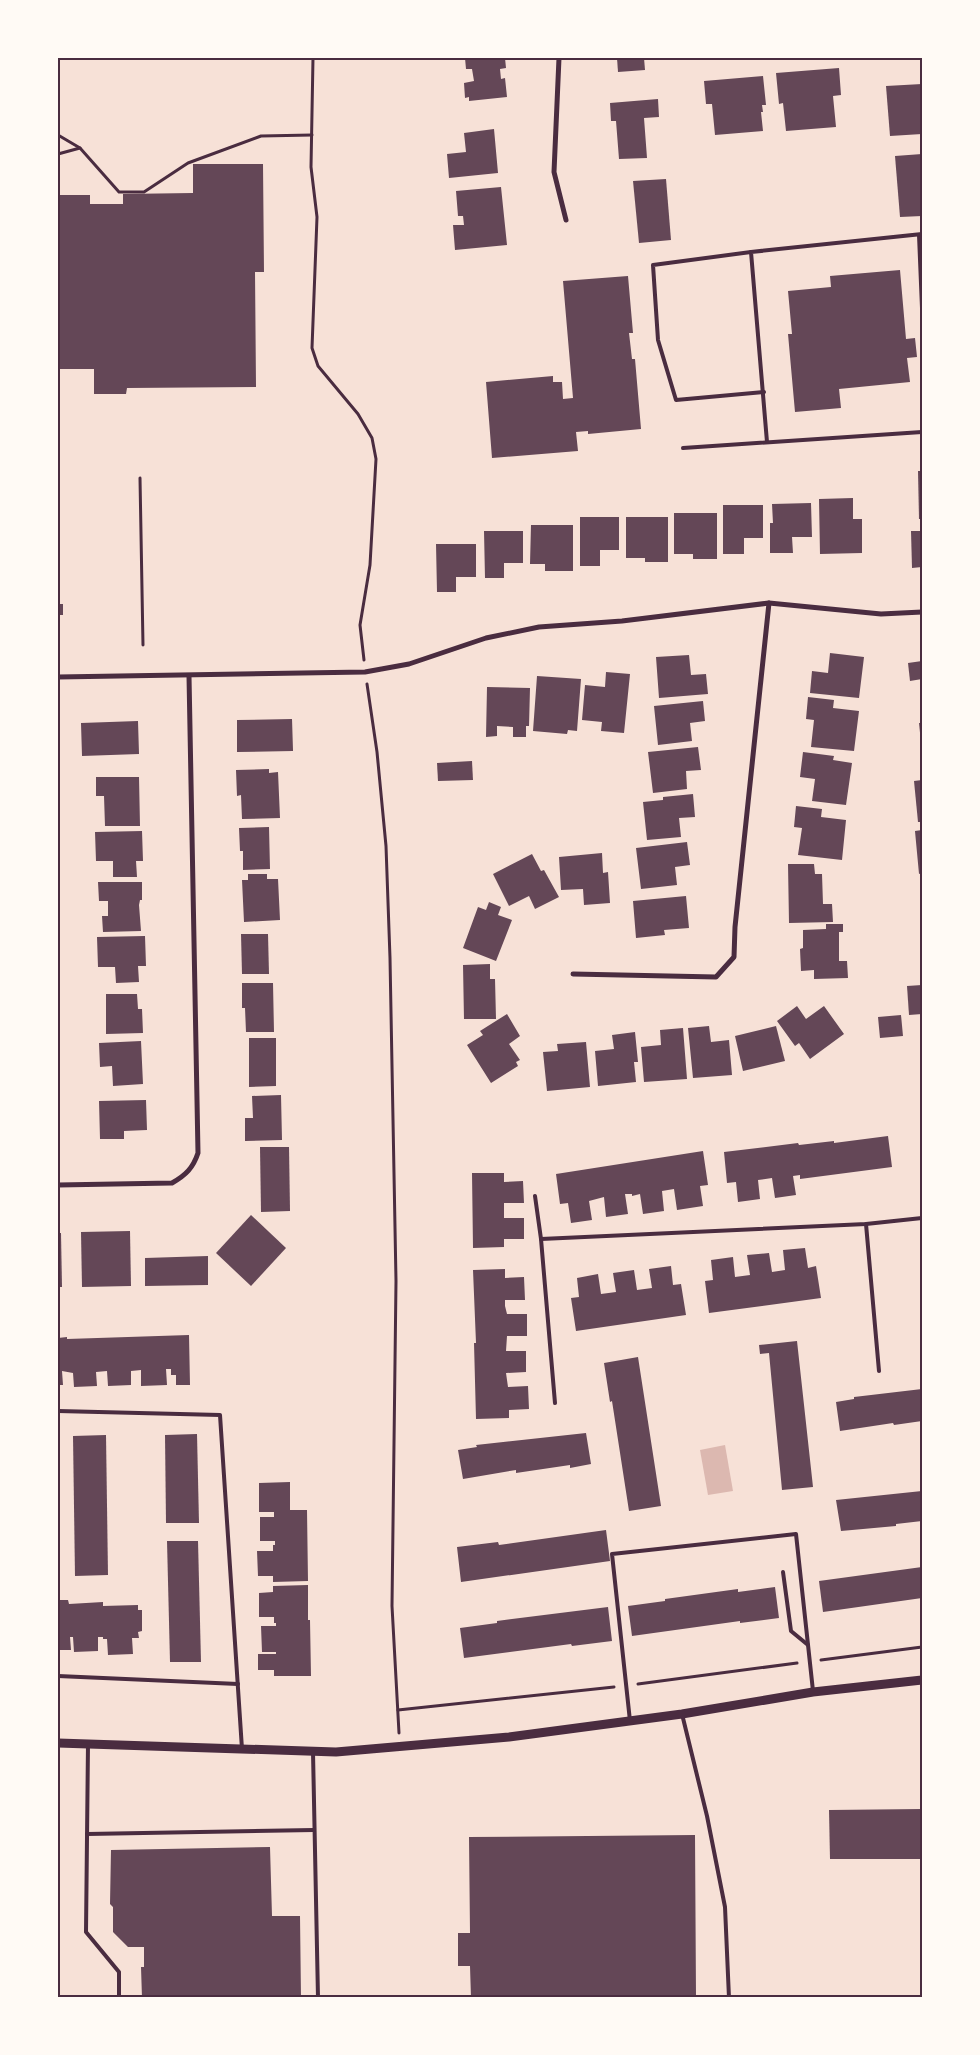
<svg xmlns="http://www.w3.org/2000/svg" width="980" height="2055" viewBox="0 0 980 2055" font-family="Inter,sans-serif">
<rect width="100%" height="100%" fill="#f7e1d7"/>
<polygon fill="#dcb8b0" points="725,1445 733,1491 708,1495 700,1450"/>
<g fill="#644757">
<polygon points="465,58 505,58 506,68 500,69 501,79 505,78 507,97 469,101 469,97 465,98 464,83 474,81 472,69 466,69"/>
<polygon points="617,58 644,58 645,70 618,72"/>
<polygon points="839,68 841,95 833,96 836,127 786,131 783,103 779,104 776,73"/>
<polygon points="763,76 766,105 762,105 763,112 761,112 763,131 715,135 712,104 706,104 704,81"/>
<polygon points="922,84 922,134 890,136 886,86"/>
<polygon points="658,99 659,117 644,118 647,158 619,159 616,121 611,121 610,103"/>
<polygon points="494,129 498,173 449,178 447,154 466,152 464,133"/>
<polygon points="922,154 922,216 900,217 895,156"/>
<polygon points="193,164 263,164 264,272 255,272 256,387 127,388 126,394 94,394 94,369 58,369 58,195 90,195 90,204 123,204 123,194 193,193"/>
<polygon points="666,179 671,240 639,243 633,181"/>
<polygon points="501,187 507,245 455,250 453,225 464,225 463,216 458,216 456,191"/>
<polygon points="900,270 906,339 915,338 917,357 907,358 910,382 839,389 841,408 795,412 788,334 792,334 788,291 831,287 830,276"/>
<polygon points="628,276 633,333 629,333 632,359 635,359 641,429 588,434 588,431 576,432 578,451 492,458 486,382 553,376 553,382 562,382 563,399 573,398 563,281"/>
<polygon points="918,471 922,471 922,519 919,519"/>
<polygon points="853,498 853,519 862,519 862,553 820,554 819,499"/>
<polygon points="811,503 812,537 792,537 793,553 770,553 770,523 773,523 772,504"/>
<polygon points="723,505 763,505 763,538 744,538 744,554 723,554"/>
<polygon points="674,513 717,513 717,559 693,559 693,554 674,554"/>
<polygon points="580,517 619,517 619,550 600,550 600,566 580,566"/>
<polygon points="626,517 668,517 668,562 645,562 645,558 626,558"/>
<polygon points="531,525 573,525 573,571 545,571 545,564 530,564"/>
<polygon points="484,531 523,531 523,563 504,563 504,578 485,578"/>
<polygon points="911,531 922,531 922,567 912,568"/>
<polygon points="436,544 476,544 476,577 456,577 456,592 437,592"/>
<rect x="58" y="604" width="5" height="11"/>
<polygon points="830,653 864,657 859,698 810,693 812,671 828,673"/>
<polygon points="689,655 691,675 706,674 708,694 659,698 656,657"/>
<polygon points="922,661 922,679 910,681 908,663"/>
<polygon points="606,672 630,674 624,733 601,731 602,722 582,720 585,685 605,687"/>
<polygon points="537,676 581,679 577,731 568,730 567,734 533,731"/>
<polygon points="487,687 530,688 529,726 526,726 526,737 513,737 513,727 497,726 497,736 486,737"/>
<polygon points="808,697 834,700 833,708 859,711 854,751 811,747 814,720 806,719"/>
<polygon points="703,701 705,721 690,723 692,741 658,745 654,706"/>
<polygon points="292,719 293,751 237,752 237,720"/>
<polygon points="138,721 139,754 82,756 81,723"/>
<polygon points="919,723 922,723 922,742 921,742"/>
<polygon points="698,747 701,770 686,771 687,789 653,793 648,752"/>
<polygon points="803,752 834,756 833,760 852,763 846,805 812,801 815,779 800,777"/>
<polygon points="472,761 473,780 438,781 437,763"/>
<polygon points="269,769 269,773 278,772 280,818 242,819 241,795 237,796 236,770"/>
<polygon points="96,777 139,777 140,826 105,826 104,796 96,796"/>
<polygon points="922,780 922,822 918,822 914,781"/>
<polygon points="693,794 695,817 679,818 681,837 647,840 643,802 663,800 663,797"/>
<polygon points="796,806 822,809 821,817 846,820 842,860 798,855 802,828 794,827"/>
<polygon points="269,827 270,869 243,870 243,851 240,851 239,828"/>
<polygon points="922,830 922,873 919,874 915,831"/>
<polygon points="142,831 143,861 136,861 137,877 113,877 113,861 96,861 95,832"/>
<polygon points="687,842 690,865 675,867 677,885 641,889 636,848"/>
<polygon points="602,853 603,873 608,872 610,903 584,905 583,889 561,890 559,857"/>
<polygon points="532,854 541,871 544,870 559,897 535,909 529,896 509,906 493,874"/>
<polygon points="788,864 814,864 815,874 822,874 823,904 832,904 833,922 789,923"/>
<polygon points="248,874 267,874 267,879 278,879 280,920 244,922 242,880 248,880"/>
<polygon points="98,882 142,882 142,900 140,900 139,905 141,931 103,932 102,916 108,916 108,901 99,901"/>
<polygon points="686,896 689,928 664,930 665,935 636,938 633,901"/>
<polygon points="489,902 501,907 498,915 512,920 496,961 463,948 478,907 486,910"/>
<polygon points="826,924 843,924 843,932 839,932 839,961 847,961 848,978 814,979 814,970 801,971 800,949 803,948 803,930 826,929"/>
<polygon points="241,934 268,934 269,974 242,974"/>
<polygon points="145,936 146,966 138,966 139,982 116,983 115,967 98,967 97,937"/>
<polygon points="490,964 490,979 495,979 496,1019 464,1019 463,965"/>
<polygon points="242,983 273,983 274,1032 246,1032 245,1008 242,1008"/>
<polygon points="922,985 922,1014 909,1015 907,986"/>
<polygon points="106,994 137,994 138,1009 142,1009 143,1033 106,1034"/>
<polygon points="797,1006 806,1019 824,1006 844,1034 810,1059 799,1043 795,1046 777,1021"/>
<polygon points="507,1014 520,1036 509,1044 520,1060 516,1062 518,1066 491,1083 467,1045 483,1035 480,1031"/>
<polygon points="901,1015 903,1036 880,1038 878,1017"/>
<polygon points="709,1026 711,1042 729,1040 732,1075 693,1078 688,1028"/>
<polygon points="776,1026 785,1061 743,1071 735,1036"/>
<polygon points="683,1028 687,1079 644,1082 641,1047 661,1045 660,1030"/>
<polygon points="635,1032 638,1062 634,1062 636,1082 598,1086 595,1051 614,1049 612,1035"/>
<polygon points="249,1038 276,1038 276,1086 249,1087"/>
<polygon points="141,1041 143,1084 113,1086 112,1066 100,1067 99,1043"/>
<polygon points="586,1042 590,1087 547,1091 543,1052 558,1051 557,1044"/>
<polygon points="281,1095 282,1140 245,1141 245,1118 253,1118 252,1096"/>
<polygon points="146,1100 147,1130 124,1131 124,1139 100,1139 99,1101"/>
<polygon points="888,1136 892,1167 800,1179 800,1175 793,1176 796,1195 775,1198 772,1178 758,1180 760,1199 738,1202 736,1182 727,1183 724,1152 798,1143 799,1145 834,1141 834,1143"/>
<polygon points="260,1147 289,1147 290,1211 261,1212"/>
<polygon points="703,1151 708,1185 700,1186 703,1206 677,1210 674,1189 662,1191 664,1211 643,1214 640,1194 632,1196 632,1194 625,1194 628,1214 606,1217 604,1197 589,1201 592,1220 571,1223 568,1203 560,1204 556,1174"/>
<polygon points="472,1173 504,1173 504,1182 523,1181 524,1203 504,1203 504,1218 524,1218 524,1239 504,1239 504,1247 473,1248"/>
<polygon points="251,1215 286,1248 251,1286 216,1253"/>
<polygon points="130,1231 131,1286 82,1287 81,1232"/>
<polygon points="58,1233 61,1233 62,1287 58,1287"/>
<polygon points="805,1248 808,1268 816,1266 821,1298 709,1313 705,1281 713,1280 711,1260 733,1257 735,1277 750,1275 747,1255 769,1253 772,1272 785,1270 783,1250"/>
<polygon points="208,1256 208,1285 145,1286 145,1258"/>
<polygon points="671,1266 673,1285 681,1284 686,1315 576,1331 571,1298 579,1297 577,1278 598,1274 601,1294 616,1292 613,1273 634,1270 637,1290 652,1288 649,1269"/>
<polygon points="505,1269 505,1278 524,1277 525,1300 505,1300 505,1306 507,1314 527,1314 527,1336 507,1336 506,1351 526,1351 526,1372 506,1373 508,1387 528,1386 529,1409 509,1410 509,1418 476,1419 474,1343 476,1343 473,1270"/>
<polygon points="189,1335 190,1385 176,1385 176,1375 171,1375 171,1369 166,1369 167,1385 141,1386 141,1370 131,1371 131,1385 108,1386 107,1371 96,1372 97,1386 74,1387 73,1373 62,1371 63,1385 58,1385 58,1338 67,1337 67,1339"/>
<polygon points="797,1341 813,1487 782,1490 769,1353 760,1354 759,1345"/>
<polygon points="638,1357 661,1506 629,1511 612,1401 610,1402 604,1363"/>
<polygon points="922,1389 922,1421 894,1425 893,1423 840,1431 836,1402 854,1399 854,1397"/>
<polygon points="586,1433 591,1464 570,1468 570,1465 516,1473 516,1470 463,1479 458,1450 477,1447 476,1445"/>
<polygon points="197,1434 199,1523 166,1523 165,1435"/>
<polygon points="106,1435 108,1575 75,1576 73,1436"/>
<polygon points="290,1482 290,1510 307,1510 308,1581 273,1582 273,1576 258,1576 257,1551 273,1551 273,1545 275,1545 275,1541 260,1541 260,1517 274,1517 274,1512 259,1512 259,1483"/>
<polygon points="922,1491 922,1521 896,1524 896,1526 841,1531 836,1500"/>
<polygon points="606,1530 610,1561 461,1582 457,1547 498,1542 499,1545"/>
<polygon points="167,1541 198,1541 201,1662 170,1662"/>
<polygon points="922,1567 922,1598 823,1612 819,1581"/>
<polygon points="308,1585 308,1620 310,1620 311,1676 274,1676 274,1670 258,1670 258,1654 276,1654 276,1652 262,1652 261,1626 276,1626 276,1623 274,1623 274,1617 259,1617 259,1593 273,1592 273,1586"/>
<polygon points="775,1587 779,1618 740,1623 740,1621 632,1636 628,1606 665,1601 665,1599 738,1589 738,1592"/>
<polygon points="58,1600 68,1600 69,1604 103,1602 103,1606 138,1605 138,1610 142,1610 142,1631 138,1632 139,1638 132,1638 133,1654 108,1655 107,1639 103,1639 103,1637 98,1637 98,1651 74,1652 73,1637 70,1637 71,1650 58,1650"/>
<polygon points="608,1607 612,1641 572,1646 571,1644 464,1658 460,1628 497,1623 497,1621"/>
<polygon points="922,1809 922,1859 830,1859 829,1810"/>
<polygon points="695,1835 696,1998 471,1998 470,1966 458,1966 458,1933 470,1933 469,1837"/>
<polygon points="270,1847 272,1916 300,1916 301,1998 142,1998 141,1967 144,1967 144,1947 128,1947 113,1932 113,1907 110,1904 111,1850"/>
</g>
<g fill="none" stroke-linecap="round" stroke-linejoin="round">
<g stroke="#4a2c40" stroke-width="3">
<polyline points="313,58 311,167 317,217 312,348 318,366 358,414 372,438 376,459 370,565 360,625 364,660"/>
<polyline points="58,135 80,148 119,192 144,192 188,163 261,136 312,135"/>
<polyline points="58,154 80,148"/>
<polyline points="140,478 143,645"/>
<polyline points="367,684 377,752 386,846 390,958 396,1281 392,1606 399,1733"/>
<polyline points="821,1660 922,1647"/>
<polyline points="638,1684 797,1663"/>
<polyline points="398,1710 614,1687"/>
</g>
<g stroke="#4a2c40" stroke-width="4">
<polyline points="919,235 922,308"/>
<polyline points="751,252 653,265 658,340 676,400 764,392"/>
<polyline points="767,442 751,252 922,234"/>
<polyline points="683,448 922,432"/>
<polyline points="535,1196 541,1239 555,1403"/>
<polyline points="866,1224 879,1371"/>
<polyline points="541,1239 866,1224 922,1218"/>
<polyline points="58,1411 220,1415 242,1749"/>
<polyline points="783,1572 791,1631 808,1645"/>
<polyline points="58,1676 238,1684"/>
<polyline points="682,1714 707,1816 725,1907 729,1998"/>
<polyline points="630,1721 612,1554 796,1534 813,1691"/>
<polyline points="88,1744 86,1932 119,1972 119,1998"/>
<polyline points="313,1752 318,1998"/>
<polyline points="87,1834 314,1830"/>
</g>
<g stroke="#4a2c40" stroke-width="5">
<polyline points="559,58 554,172 566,220"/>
<polyline points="58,677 365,672 409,664 486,638 539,627 622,621 769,603 881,614 922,612"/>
<polyline points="573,974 716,977 734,957 735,927 769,603"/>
<path d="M58 1185 172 1183C186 1175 193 1168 198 1153L189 676"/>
</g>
<polyline stroke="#4a2c40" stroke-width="9" points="58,1743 336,1752 509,1737 682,1714 813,1692 922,1680"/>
</g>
<rect width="980" height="2055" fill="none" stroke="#fffaf5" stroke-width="118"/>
<rect x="59" y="59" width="862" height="1937" fill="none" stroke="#4a2c40" stroke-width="2"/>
</svg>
